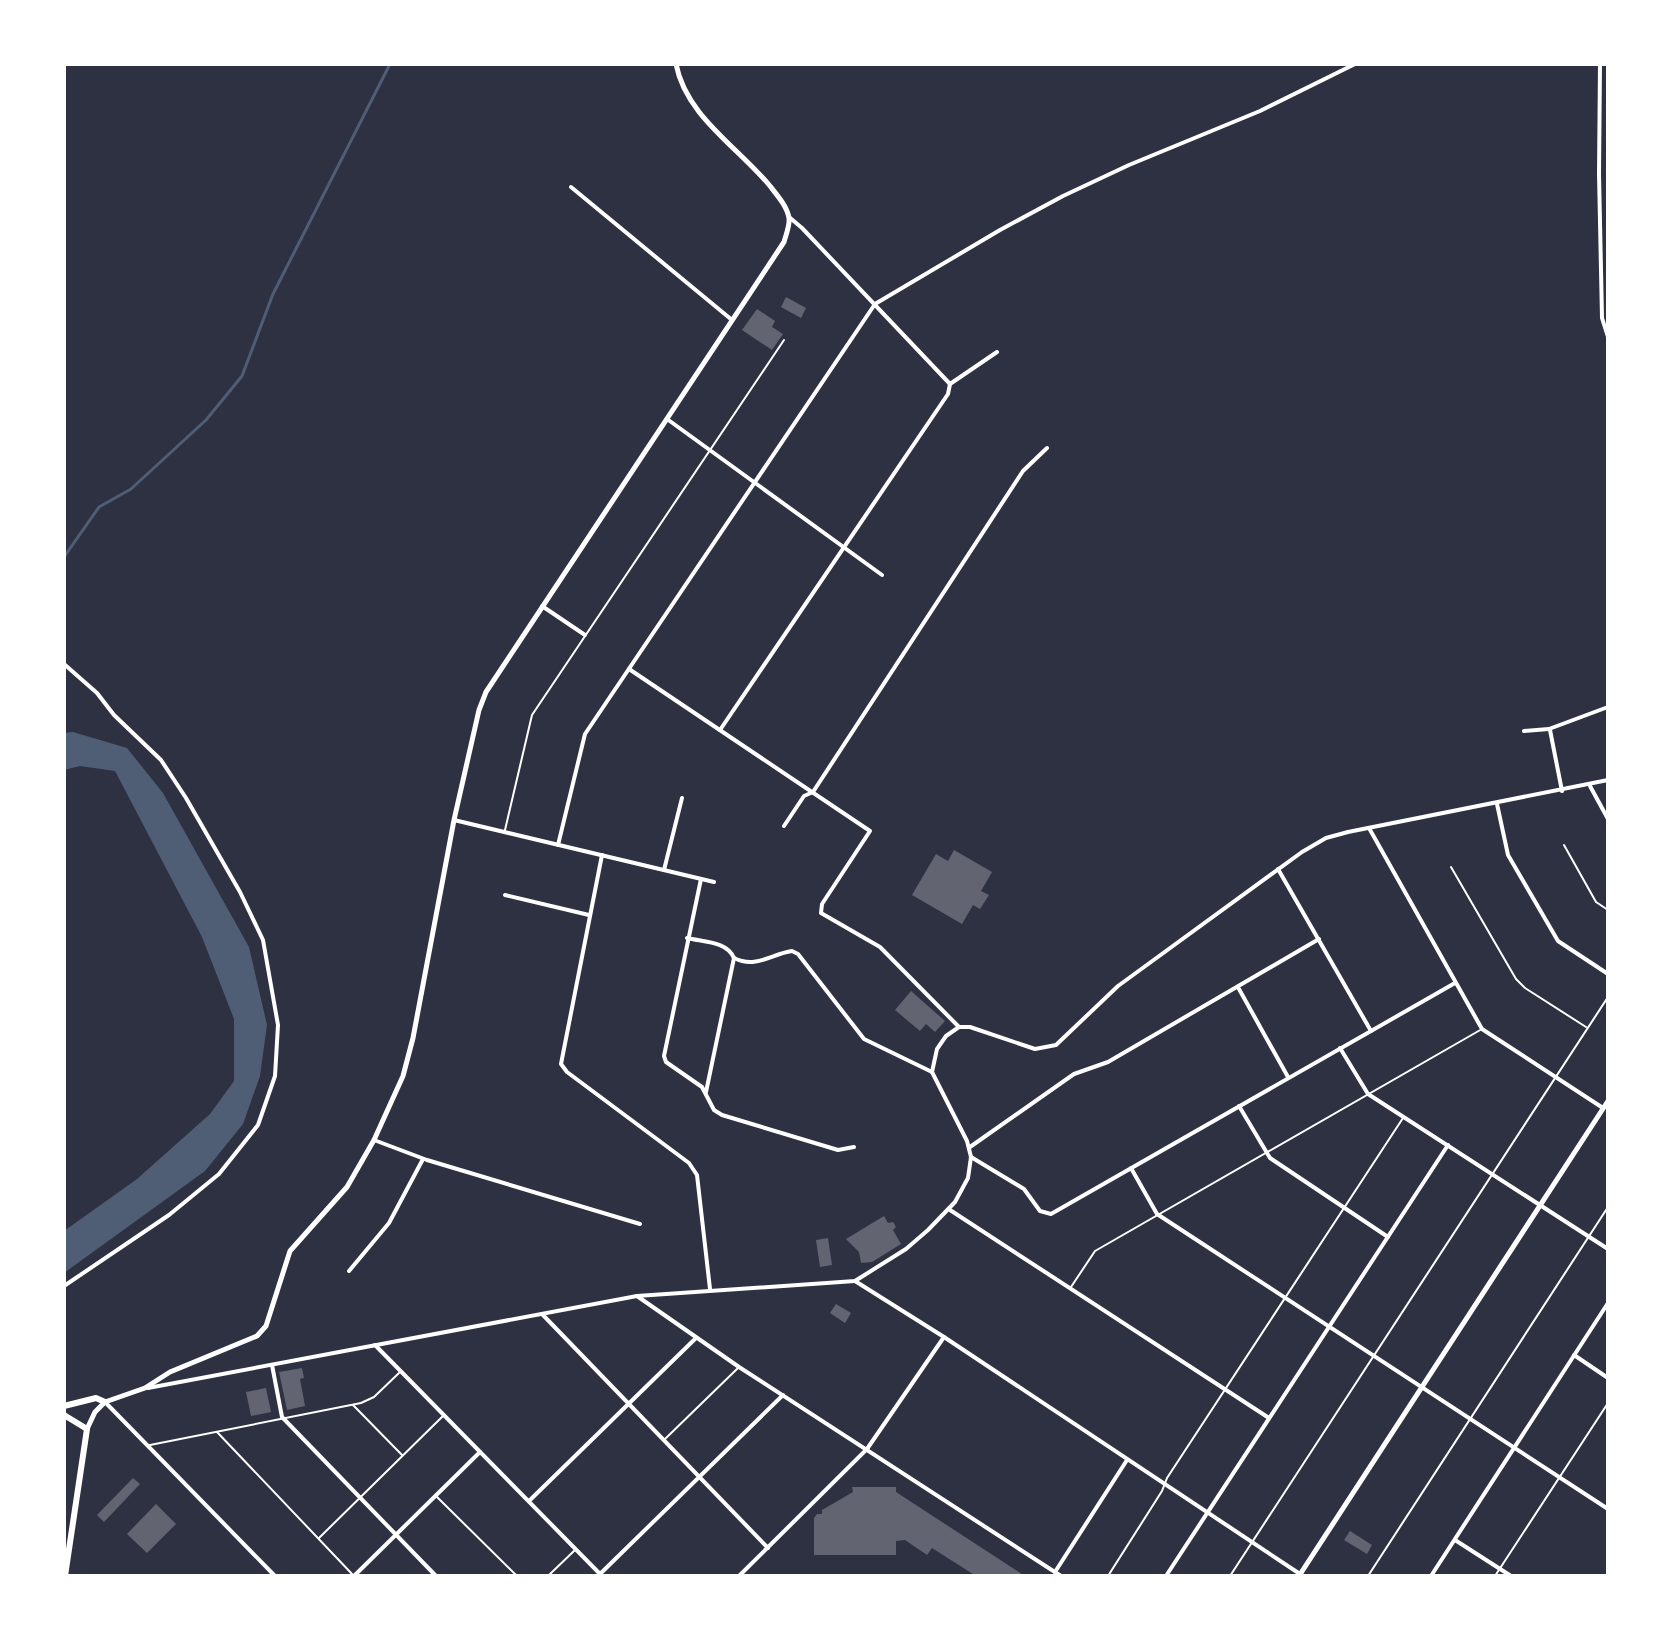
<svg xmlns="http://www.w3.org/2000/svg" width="1672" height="1640" viewBox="0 0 1672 1640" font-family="Georgia,serif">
<rect width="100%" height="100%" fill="#2d3142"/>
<polygon fill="#4f5d75" points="73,732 127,748 163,793 249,947 267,1025 260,1076 243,1124 205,1171 64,1273 64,1231 137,1179 210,1114 234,1081 234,1019 202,937 115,771 80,766 64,770 64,733"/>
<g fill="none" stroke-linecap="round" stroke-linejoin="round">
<polyline stroke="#4f5d75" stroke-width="3" points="64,557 99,507 131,489 206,420 242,376 273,294 390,64"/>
</g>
<g fill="#626471">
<polygon points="786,297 806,308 801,318 781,307"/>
<polygon points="757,309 775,321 772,327 783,334 772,350 742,330"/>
<polygon points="954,850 992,872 981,891 989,895 980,909 973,905 962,924 912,895 936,854 948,861"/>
<polygon points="911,991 945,1021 935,1032 926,1024 920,1031 895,1010"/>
<polygon points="884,1216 888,1223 893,1222 896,1227 893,1230 901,1244 872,1262 861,1263 859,1252 846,1239"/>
<polygon points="828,1238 832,1265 820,1267 816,1240"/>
<polygon points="836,1304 851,1313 845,1323 830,1313"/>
<polygon points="302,1368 304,1378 300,1379 305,1406 287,1410 279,1372"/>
<polygon points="266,1388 271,1412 251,1416 246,1392"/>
<polygon points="133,1478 140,1484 104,1522 97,1515"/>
<polygon points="852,1487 896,1487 896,1492 1025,1576 976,1576 932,1548 927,1555 905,1540 896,1541 896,1555 814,1555 814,1518 817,1514 822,1514 822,1510 853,1492"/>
<polygon points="156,1504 176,1524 147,1553 127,1534"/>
<polygon points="1350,1531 1372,1545 1367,1554 1344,1540"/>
</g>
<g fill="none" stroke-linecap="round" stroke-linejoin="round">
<g stroke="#fff" stroke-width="2">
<polyline points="505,830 532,715 784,340"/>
<polyline points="1564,845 1596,902 1608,910"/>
<polyline points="1451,867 1516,979 1525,988 1586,1027"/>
<polyline points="1071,1287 1095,1251 1482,1029"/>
<polyline points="353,1405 402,1455"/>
<polyline points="217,1432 353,1575"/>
<polyline points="665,1439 738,1368"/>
<polyline points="150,1445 361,1403 374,1397 400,1372"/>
<polyline points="436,1496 517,1576"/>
<polyline points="319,1538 443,1416"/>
<polyline points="548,1576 575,1550"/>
<polyline points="1108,1576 1162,1491 1167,1478 1403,1118"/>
<polyline points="1230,1576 1608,997"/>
<polyline points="1368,1576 1608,1207"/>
<polyline points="1495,1576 1608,1403"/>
</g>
<g stroke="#fff" stroke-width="4">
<polyline points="1600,64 1599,174 1602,318 1608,337"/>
<polyline points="571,187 732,320"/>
<polyline points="789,217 802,228 950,384"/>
<polyline points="667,419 882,575"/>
<polyline points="542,606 585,635"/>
<polyline points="64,664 97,693 114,715 161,760 186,798 240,892 263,940 278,1025 275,1076 258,1125 219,1174 169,1215 64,1286"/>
<polyline points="629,669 870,831 822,904 821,913 880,947 959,1027"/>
<polyline points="720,730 948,394 950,384 997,352"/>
<polyline points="1550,730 1562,791"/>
<polyline points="1524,731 1549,729 1608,707"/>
<polyline points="1590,786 1608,819"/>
<polyline points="1497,804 1508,855 1558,941 1608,974"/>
<polyline points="454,820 714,882"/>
<polyline points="784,826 804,796 813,792 1023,471 1047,448"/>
<polyline points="1369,828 1482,1029 1603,1108"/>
<polyline points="558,845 585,734 875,304 1000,230 1063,196 1129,165 1260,111 1355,64"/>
<polyline points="602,855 561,1064 567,1072 689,1163 697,1175 710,1289"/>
<polyline points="1278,869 1371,1031"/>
<polyline points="664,870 682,798"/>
<polyline points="701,879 664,1056 666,1062 702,1087 714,1110 722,1115 838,1150 854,1147"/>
<polyline points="505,895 589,915"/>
<path d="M687 938C703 942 727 941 734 958 756 969 771 954 792 951L798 954 864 1039 932 1072"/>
<polyline points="1239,989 1288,1077"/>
<polyline points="1340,1048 1368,1094 1608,1249"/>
<polyline points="706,1092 734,958"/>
<polyline points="1239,1106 1270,1158 1388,1237"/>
<polyline points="374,1140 427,1160 640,1224"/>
<polyline points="970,1147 1074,1074 1108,1062 1319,939"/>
<polyline points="971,1157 1024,1189 1040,1211 1051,1214 1455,983"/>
<polyline points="1131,1168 1157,1214 1608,1509"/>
<polyline points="950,1210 1269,1418"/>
<polyline points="349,1271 389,1223 423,1159"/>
<polyline points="855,1281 944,1337 1303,1576"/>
<polyline points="637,1296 739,1367 1061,1576"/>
<polyline points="542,1314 768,1548"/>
<polyline points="375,1345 602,1576"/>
<polyline points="1574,1355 1608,1378"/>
<polyline points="272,1365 282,1417 436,1576"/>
<polyline points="148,1388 637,1296 855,1281 906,1249 928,1230 955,1202 968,1178 971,1157 967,1141 932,1072 937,1049 946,1036 959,1027 970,1027 1035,1049 1056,1045 1118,986 1302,852 1326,838 1348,832 1608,780"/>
<polyline points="105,1402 275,1576"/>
<polyline points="529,1501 696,1338"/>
<polyline points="1455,1540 1511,1576"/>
<polyline points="1055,1572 1127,1460"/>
<polyline points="600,1574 783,1395"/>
<polyline points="354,1576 480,1452"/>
<polyline points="739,1576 867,1449 944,1337"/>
<polyline points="1166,1576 1448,1145"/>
<polyline points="1431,1576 1608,1303"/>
</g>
<g stroke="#fff" stroke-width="5">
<path d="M87 1429 95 1412 105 1402 145 1388 170 1372 257 1336 266 1326 290 1251 347 1187 374 1140 403 1076 413 1038 454 820 479 710 486 692 784 242C786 234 790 226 789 218 787 206 777 195 770 186 738 147 686 116 676 64"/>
<polyline points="1299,1576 1608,1101"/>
</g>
<g stroke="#fff" stroke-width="6">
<polyline points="64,1406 96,1398 105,1402"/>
<polyline points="64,1415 87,1429 65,1576"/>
</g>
</g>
<rect width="1672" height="1640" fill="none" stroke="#ffffff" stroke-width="132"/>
</svg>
